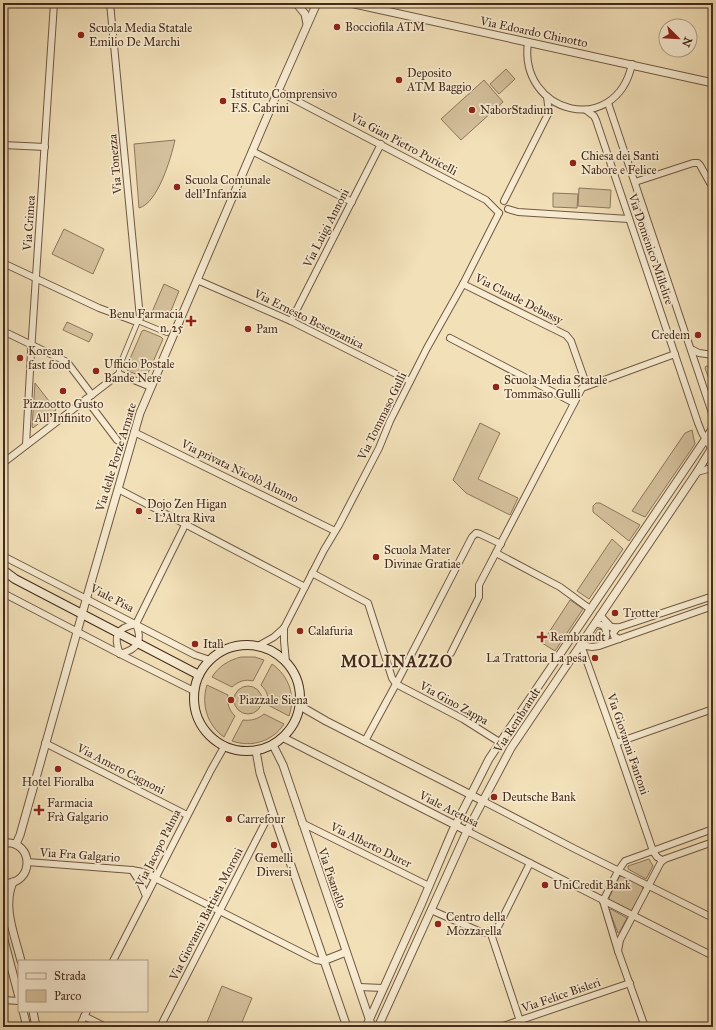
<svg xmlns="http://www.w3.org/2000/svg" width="716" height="1030" viewBox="0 0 716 1030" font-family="'IM FELL Great Primer',serif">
<rect width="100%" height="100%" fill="#f2e0b8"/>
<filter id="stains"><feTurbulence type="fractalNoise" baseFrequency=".005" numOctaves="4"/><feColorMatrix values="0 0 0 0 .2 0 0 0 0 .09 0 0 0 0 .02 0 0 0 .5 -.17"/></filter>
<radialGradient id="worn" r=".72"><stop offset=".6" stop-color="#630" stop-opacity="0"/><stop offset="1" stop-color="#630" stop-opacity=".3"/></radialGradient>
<g fill="#d5c19d" stroke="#8d765c">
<polygon points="506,69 515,79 499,94 490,84"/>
<polygon points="484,80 503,102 461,140 441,119"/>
<path d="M175 140C171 158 158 203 139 208L134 144Z"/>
<polygon points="579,188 611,190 610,208 578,206"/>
<polygon points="553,193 578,194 577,208 553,207"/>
<polygon points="64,229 104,249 93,274 52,254"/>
<polygon points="164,284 179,291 168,318 152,312"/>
<polygon points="67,322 93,334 89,342 63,330"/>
<polygon points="144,330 161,337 163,339 146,378 128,371 126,368 142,331"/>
<polygon points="706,366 713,367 713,391 705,368"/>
<polygon points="35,383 56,410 33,428 32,427"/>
<polygon points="480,423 500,433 478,479 518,498 510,515 466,493 453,480"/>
<polygon points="692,430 695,444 645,517 632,511 685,433"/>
<polygon points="596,503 600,503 640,525 629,541 593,512 593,506"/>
<polygon points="612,539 623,549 589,599 577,591"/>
<polygon points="570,600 583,609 555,651 542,643"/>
<polygon points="598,629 603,630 604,635 601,640 593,643 592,639"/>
<path d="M241 657H255L264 660 253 681C245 679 239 681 232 687L212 677C219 666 229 660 241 657Z"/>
<path d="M272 664C289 676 296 696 289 716L268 705C269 697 267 691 261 685Z"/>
<path d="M207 685 228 695C227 704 229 710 235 716L224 737C207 725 201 704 207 685Z"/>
<circle cx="248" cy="700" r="14"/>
<path d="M264 714 284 724C273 741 252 748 232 741L243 720C251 721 258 719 264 714Z"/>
<polygon points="649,859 653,866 646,879 628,869 628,866"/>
<polygon points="622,876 642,886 643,890 633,910 630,912 609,901 609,898 619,877"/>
<polygon points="611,909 627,918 619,933 618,933 609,910"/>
<polygon points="222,986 252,998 240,1027 205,1027"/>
</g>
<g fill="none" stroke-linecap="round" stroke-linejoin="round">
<defs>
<polyline id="pedestrian" points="119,374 119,367 138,321 167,333"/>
<g id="minor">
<path d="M528 42C518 114 616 139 632 64"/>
<polyline points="278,91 486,200 499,213"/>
<polyline points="608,103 713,416"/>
<polyline points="586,110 594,116 596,120 698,423 702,433 713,451"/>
<polyline points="3,145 45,147"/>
<polyline points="252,151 352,202"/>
<polyline points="635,182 693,163 698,163 700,165 710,183 713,184"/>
<polyline points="504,201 549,112 547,97"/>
<polyline points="508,209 518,212 629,219"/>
<polyline points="3,263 99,308 134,321 138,321 140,318 110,3"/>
<polyline points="197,280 291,321 410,381"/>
<polyline points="463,284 566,335 571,341 584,378"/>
<polyline points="291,321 381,144"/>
<polyline points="3,331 67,362 92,395"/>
<polyline points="450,338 574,403"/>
<polyline points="691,349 699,353 713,355"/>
<polyline points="86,399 117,440"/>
<polyline points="134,432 335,531"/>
<polyline points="26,445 31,352 54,3"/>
<polyline points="711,448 713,437"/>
<polyline points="3,463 119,374 151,387"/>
<polyline points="697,472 708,469 713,469"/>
<polyline points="118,489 305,587"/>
<polyline points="496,553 560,587 590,609"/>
<polyline points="3,556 195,655 210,660"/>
<polyline points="312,573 368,603 392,678 396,684 463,719 501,743"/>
<polyline points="3,593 120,654 194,691"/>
<polyline points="600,615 612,628"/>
<path d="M595 623C604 626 611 628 620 627L713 596"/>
<polyline points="136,624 185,525"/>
<polyline points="284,628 284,641 286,662"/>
<polyline points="617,628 613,633 614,636 619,639"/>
<path d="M601 645C607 639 608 633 604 626"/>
<polyline points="258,646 274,637 284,628 324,550 339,525 379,448 390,421 427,348 463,284 499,213"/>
<polyline points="451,653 479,597 479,585 582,388 675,354"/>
<path d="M120 654C113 636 116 628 136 624"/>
<path d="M120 654C138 649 143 641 136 624"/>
<polyline points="365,741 396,684 472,537 476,533 480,534 501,544"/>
<polyline points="45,743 187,815"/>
<polyline points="616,743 713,709"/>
<polyline points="483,801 575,849 713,918"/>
<polyline points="302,823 429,886"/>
<polyline points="467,831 713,956"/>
<polyline points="662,860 657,857 653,851 616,743 581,645 592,647 599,646 713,606"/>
<polyline points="27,862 132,870 143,872 316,960 323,961"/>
<polyline points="132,870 141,884 146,896"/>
<polyline points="603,901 618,871 625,861 713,829"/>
<polyline points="603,901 618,951 645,1027"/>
<polyline points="431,910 483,933 497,929 530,863"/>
<polyline points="490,931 522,1027"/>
<polyline points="618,951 620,940 661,862 665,859 713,842"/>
<polyline points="113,961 211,770 224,747"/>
<polyline points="359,987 383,988"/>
<polyline points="3,1000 19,1001"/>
<polyline points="84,1016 106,1027"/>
<polyline points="79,1027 87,1011"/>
<polyline points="160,1027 268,817 273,813"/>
<polyline points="500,1027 630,983"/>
</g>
<g id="tertiary">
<polyline points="296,3 305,14 307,24"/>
<polyline points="350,3 713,83"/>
<polyline points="300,706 326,721 483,801"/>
<polyline points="284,738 467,831"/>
<polyline points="273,745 283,765 372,1027"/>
<polyline points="256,751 260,773 273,813 347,1027"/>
<path d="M3 843C35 839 35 886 3 883"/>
<polyline points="16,844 20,835 88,593 140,413 278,91 317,3"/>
<path d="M13 882C2 907 15 936 21 961"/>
<polyline points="3,936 19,997"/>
<polyline points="323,961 346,952"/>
<polyline points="23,1011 27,1027"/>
<polyline points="33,1011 36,1027"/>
<polyline points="366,1027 421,905 452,832 489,759 713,428"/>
<polyline points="378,1027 467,831 511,748 697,472 713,446"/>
</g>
<g id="secondary">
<polyline points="3,570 15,579 199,675"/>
<circle cx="247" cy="698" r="53"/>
</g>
</defs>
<use href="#pedestrian" stroke="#705842" stroke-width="6"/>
<use href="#minor" stroke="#705842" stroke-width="8"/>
<use href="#tertiary" stroke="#705842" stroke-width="9"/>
<use href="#secondary" stroke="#452a1b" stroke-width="10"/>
<use href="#pedestrian" stroke="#f7ebd1" stroke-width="4.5"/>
<use href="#minor" stroke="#f7ebd1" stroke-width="6"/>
<use href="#tertiary" stroke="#f7ebd1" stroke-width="7"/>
<use href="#secondary" stroke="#f7ebd1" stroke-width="8"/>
</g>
<g fill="#8f2418" stroke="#f7ebd1" stroke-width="1.5">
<circle cx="337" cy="27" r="4"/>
<circle cx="81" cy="35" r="4"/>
<circle cx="399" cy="80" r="4"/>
<circle cx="223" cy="101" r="4"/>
<circle cx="472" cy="110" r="4"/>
<circle cx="573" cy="163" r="4"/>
<circle cx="177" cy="187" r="4"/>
<path d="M189 315h4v4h4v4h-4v4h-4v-4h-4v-4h4z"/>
<circle cx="248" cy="329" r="4"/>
<circle cx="698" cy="335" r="4"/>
<circle cx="20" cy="358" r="4"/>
<circle cx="96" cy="371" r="4"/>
<circle cx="496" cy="387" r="4"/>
<circle cx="63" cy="391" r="4"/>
<circle cx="139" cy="511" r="4"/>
<circle cx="376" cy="557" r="4"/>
<circle cx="615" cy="613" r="4"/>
<circle cx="300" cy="631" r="4"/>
<path d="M540 631h4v4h4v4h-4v4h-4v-4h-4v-4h4z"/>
<circle cx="195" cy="644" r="4"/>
<circle cx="595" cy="658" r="4"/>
<circle cx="231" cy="700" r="4"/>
<circle cx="58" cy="769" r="4"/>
<circle cx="494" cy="797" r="4"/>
<path d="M37 804h4v4h4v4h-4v4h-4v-4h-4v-4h4z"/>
<circle cx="229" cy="819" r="4"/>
<circle cx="274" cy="845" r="4"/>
<circle cx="545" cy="885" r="4"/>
<circle cx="438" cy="924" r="4"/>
</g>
<g text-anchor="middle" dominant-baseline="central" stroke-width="3.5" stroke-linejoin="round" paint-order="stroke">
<g font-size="12" fill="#452a1b" stroke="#f7ebd1" text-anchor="start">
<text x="345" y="27">Bocciofila ATM</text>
<text x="89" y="28">Scuola Media Statale<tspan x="89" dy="14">Emilio De Marchi</tspan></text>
<text x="407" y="73">Deposito<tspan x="407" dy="14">ATM Baggio</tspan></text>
<text x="231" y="94">Istituto Comprensivo<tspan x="231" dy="14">F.S. Cabrini</tspan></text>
<text x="480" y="110">NaborStadium</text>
<text x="581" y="156">Chiesa dei Santi<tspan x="581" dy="14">Nabore e Felice</tspan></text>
<text x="185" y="180">Scuola Comunale<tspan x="185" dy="14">dell'Infanzia</tspan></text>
<text x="183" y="314" text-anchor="end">Benu Farmacia<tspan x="183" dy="14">n. 25</tspan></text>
<text x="256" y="329">Pam</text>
<text x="690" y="335" text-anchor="end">Credem</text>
<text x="28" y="351">Korean<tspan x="28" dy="14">fast food</tspan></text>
<text x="104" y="364">Ufficio Postale<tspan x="104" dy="14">Bande Nere</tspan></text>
<text x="504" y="380">Scuola Media Statale<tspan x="504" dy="14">Tommaso Gulli</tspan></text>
<text x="63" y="404" text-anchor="middle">Pizzootto Gusto<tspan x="63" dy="14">All'Infinito</tspan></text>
<text x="147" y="504">Dojo Zen Higan<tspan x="147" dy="14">- L'Altra Riva</tspan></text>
<text x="384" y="550">Scuola Mater<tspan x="384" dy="14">Divinae Gratiae</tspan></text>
<text x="623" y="613">Trotter</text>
<text x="308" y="631">Calafuria</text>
<text x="550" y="637">Rembrandt</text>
<text x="203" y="644">Italì</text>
<text x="587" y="658" text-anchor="end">La Trattoria La pesa</text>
<text x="239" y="700">Piazzale Siena</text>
<text x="58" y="782" text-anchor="middle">Hotel Fioralba</text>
<text x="502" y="797">Deutsche Bank</text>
<text x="47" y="803">Farmacia<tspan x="47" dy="14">Frà Galgario</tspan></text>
<text x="237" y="819">Carrefour</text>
<text x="274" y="858" text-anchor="middle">Gemelli<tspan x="274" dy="14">Diversi</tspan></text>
<text x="553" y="885">UniCredit Bank</text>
<text x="446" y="917">Centro della<tspan x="446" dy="14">Mozzarella</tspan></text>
</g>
<g font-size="12" fill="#452a1b" stroke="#f7ebd1">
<text transform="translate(534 32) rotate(12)">Via Edoardo Chinotto</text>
<text transform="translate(404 144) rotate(28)">Via Gian Pietro Puricelli</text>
<text transform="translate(115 164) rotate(-95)">Via Tonezza</text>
<text transform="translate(29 223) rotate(-86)">Via Crimea</text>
<text transform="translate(326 228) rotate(-63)">Via Luigi Annoni</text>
<text transform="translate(651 249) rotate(71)">Via Domenico Millelire</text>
<text transform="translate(519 299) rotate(27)">Via Claude Debussy</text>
<text transform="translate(309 319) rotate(26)">Via Ernesto Besenzanica</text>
<text transform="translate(382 416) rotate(-64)">Via Tommaso Gulli</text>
<text transform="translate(116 457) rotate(-73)">Via delle Forze Armate</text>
<text transform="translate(240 471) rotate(26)">Via privata Nicolò Alunno</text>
<text transform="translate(112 598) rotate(27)">Viale Pisa</text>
<text transform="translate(454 703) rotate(29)">Via Gino Zappa</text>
<text transform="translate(517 720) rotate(-57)">Via Rembrandt</text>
<text transform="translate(628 744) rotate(71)">Via Giovanni Fantoni</text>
<text transform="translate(121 769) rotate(27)">Via Amero Cagnoni</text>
<text transform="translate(449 809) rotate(27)">Viale Aretusa</text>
<text transform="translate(371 845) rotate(26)">Via Alberto Durer</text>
<text transform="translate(158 848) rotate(-63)">Via Jacopo Palma</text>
<text transform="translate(80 855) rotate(4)">Via Fra Galgario</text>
<text transform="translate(332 878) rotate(71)">Via Pisanello</text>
<text transform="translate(206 914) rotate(-63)">Via Giovanni Battista Moroni</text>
<text transform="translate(561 995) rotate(-19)">Via Felice Bisleri</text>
</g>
<g font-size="16" font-weight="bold" letter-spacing="1" fill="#452a1b" stroke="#f7ebd1">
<text x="397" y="661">MOLINAZZO</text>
</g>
</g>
<rect width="716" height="1030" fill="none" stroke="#f2e0b8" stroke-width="16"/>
<rect x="4" y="4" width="708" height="1022" fill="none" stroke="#452a1b" stroke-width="2"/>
<rect x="8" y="8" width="700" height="1014" fill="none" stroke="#452a1b"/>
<rect x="18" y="960" width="130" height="52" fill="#f7ebd1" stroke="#b09e88"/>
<rect x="26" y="973" width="20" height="6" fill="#f7ebd1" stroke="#b09e88"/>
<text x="54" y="980" font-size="12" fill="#452a1b">Strada</text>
<rect x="26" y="990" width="20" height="12" fill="#d5c19d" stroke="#b09e88"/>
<text x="54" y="1000" font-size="12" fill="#452a1b">Parco</text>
<g transform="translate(678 38) rotate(114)"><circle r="19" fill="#f7ebd1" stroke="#b09e88"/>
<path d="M0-3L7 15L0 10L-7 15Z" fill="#8f2418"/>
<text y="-6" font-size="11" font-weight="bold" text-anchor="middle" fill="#452a1b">N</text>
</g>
<rect width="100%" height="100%" filter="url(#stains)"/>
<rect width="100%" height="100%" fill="url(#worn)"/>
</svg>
